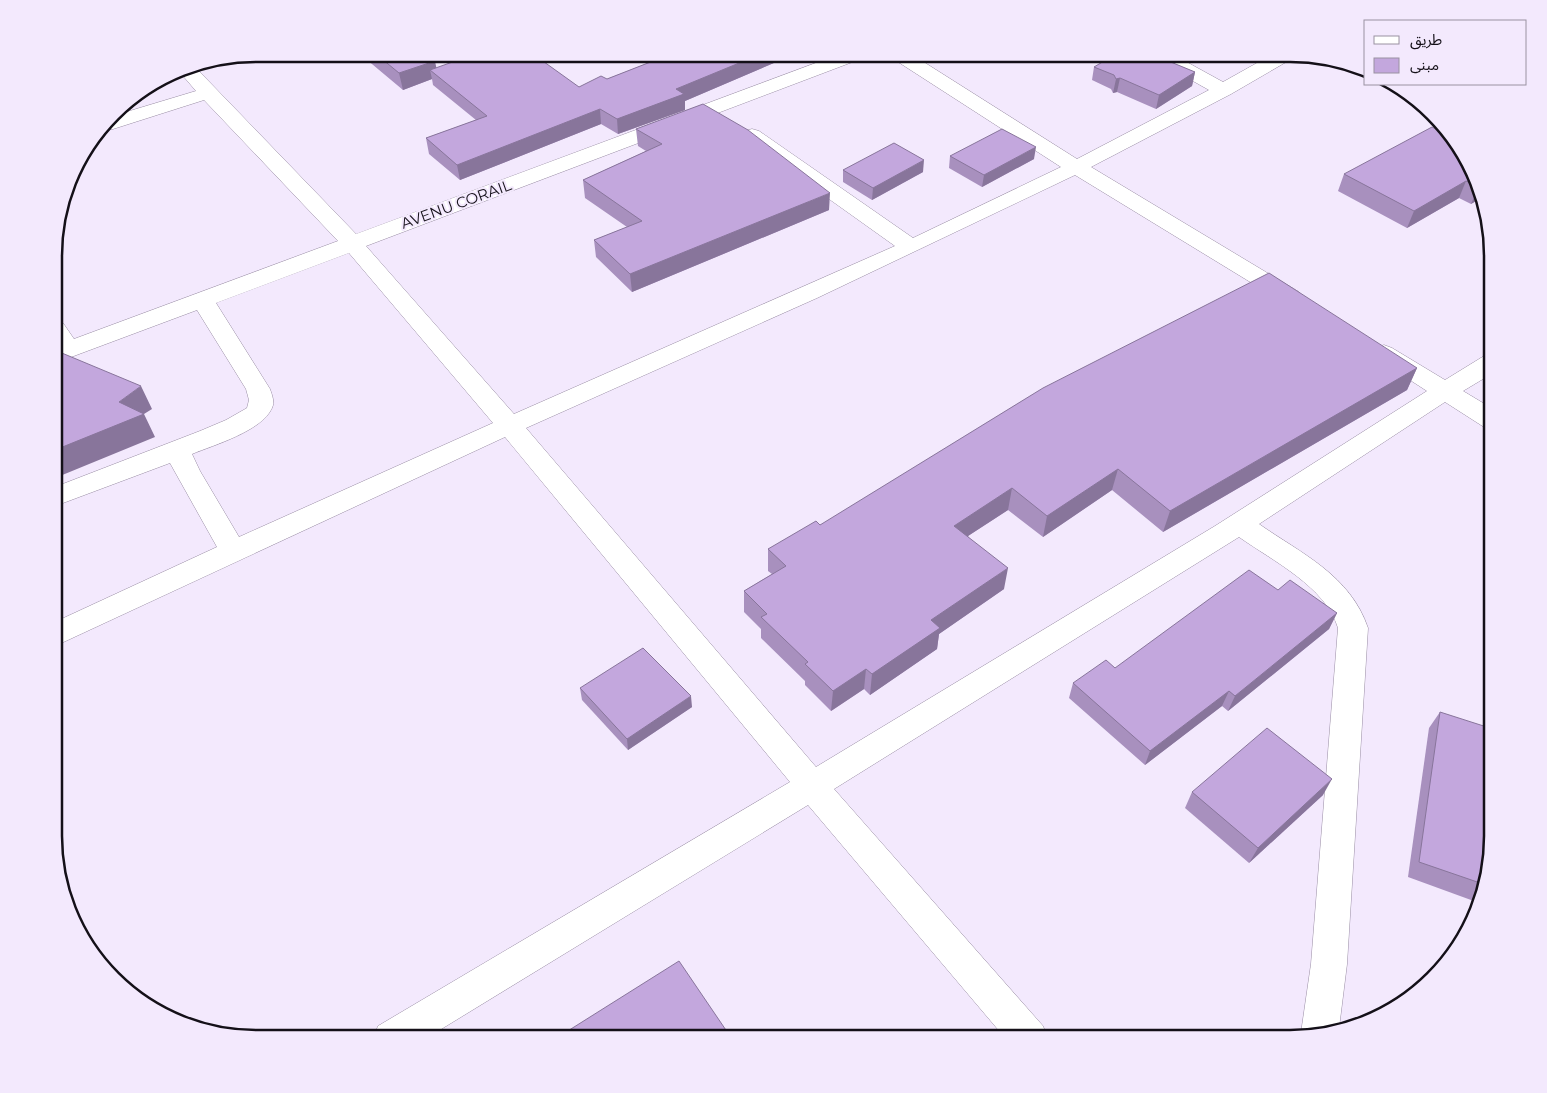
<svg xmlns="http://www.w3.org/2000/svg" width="1547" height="1093" viewBox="0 0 1547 1093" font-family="Montserrat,'Noto Sans Arabic',sans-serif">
<rect width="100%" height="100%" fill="#f3e9fd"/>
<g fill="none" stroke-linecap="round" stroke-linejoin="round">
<defs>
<path id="minor" d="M840 54H866L863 58 366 246 514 414 895 246 745 139 742 135 745 131 752 129 759 131 913 238 1061 167 892 58 889 54H911L1077 159 1209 90 1152 58 1149 54H1172L1223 82 1273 54H1296L1293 58 1231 94 1091 167 1299 292 1302 297 1299 302 1291 304 1283 302 1075 175 817 298 526 428 816 767 1215 526 1427 391 1376 358 1372 353 1376 348 1384 345 1392 348 1445 380 1484 356 1493 354V373L1463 391 1493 409V430L1484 427 1445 402 1259 524C1302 554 1350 575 1368 628L1347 964 1339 1028 1302 1037 1301 1033 1311 964 1338 628C1326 587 1273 561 1239 537L834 789 1043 1026 1048 1039H1006L808 805 425 1039H373L378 1026 790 782 505 437 55 646V622L217 547 170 463 55 506V487L200 431 226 420 247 408 249 400 246 389 197 310 55 363V321L63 323 74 339 338 241 204 100 113 129 103 130 113 116 196 91 178 70 194 66 356 234ZM349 253 493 423 239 537 200 471 192 454C214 445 262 431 272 408 275 402 272 395 270 389L216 303Z"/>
</defs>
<use href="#minor" stroke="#998da4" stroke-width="1"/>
<use href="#minor" fill="#fff" fill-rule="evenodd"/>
</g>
<g fill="#a890be">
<polygon points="360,54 426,54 436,68 579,87 607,79 671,54 809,54 794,61 788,57 685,101 685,110 618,134 601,124 460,180 429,154 426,138 476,120 433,85 432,79 403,90"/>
<polygon points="1169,54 1167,61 1195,72 1192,86 1156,109 1117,92 1113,93 1111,89 1092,80 1094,67"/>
<polygon points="1176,54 1194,54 1184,59"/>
<polygon points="636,129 829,210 632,292 596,257 594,240 627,227 585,198 583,180 646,151 638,146"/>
<polygon points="950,156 1034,159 982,187 949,168"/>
<polygon points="1472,166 1481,198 1471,204 1459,198 1407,228 1338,191 1344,174"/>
<polygon points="843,170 923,172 872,200 843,182"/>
<polygon points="1417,368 1407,390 1163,532 1112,490 1043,537 1008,510 968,536 1004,589 939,634 937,649 870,695 864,689 831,711 805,685 805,681 761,638 761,629 744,612 744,591 772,574 768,571 768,549 820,525"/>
<polygon points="1278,590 1337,613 1329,629 1228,711 1222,706 1145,765 1069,698 1073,683 1115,668"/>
<polygon points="580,688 692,707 628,750 582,700"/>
<polygon points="1440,712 1493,850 1482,904 1408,877 1429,728"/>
<polygon points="1192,792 1323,795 1249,863 1185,808"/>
</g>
<g fill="#88759b">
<polygon points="761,54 788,54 788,57 685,101 685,110 618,134 617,119 676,89"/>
<polygon points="794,54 809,54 794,61"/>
<polygon points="1169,54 1166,68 1161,58"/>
<polygon points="1186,54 1194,54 1184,59"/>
<polygon points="435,61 438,76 430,70 432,79 403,90 399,73"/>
<polygon points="1195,72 1192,86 1156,109 1159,95"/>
<polygon points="1120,78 1117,92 1113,93 1116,79"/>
<polygon points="600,109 601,124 460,180 457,165"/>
<polygon points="1036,147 1034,159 982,187 984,175"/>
<polygon points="924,160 923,172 872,200 873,188"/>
<polygon points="1466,181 1459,198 1407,228 1414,211"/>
<polygon points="1478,188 1481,198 1471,204"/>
<polygon points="830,193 829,210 632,292 630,274"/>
<polygon points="1417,368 1407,390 1163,532 1170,511"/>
<polygon points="141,386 152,409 144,414 155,437 55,478 55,450 119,402"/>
<polygon points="1118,469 1112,490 1043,537 1047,516"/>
<polygon points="1012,488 1008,510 951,547 954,526"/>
<polygon points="1008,568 1004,589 939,634 937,649 870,695 872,674 931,620"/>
<polygon points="1337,613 1329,629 1228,711 1235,696"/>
<polygon points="866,669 864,689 831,711 833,691"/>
<polygon points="1229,691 1222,706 1145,765 1150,751"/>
<polygon points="691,696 692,707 628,750 627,739"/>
<polygon points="1332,779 1323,795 1249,863 1258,848"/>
</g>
<g fill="#c3a7dd" stroke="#88759b">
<polygon points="376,54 426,54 435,61 399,73"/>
<polygon points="475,54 533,54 579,87 601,76 607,79 671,54 761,54 676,89 684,94 617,119 600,109 457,165 426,138 487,116 430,70"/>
<polygon points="1116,54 1169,54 1161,58 1195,72 1159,95 1120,78 1116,79 1114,75 1094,67"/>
<polygon points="703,104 748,130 830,193 630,274 594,240 642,221 583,180 662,144 636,129"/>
<polygon points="1432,127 1446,134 1472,166 1478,186 1466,181 1414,211 1344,174"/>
<polygon points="1002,129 1036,147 984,175 950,156"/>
<polygon points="894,143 924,160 873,188 843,170"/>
<polygon points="1269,273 1417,368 1170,511 1118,469 1047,516 1012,488 954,526 1008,568 931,620 940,628 872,674 866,669 833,691 805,664 808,662 761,617 767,614 744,591 786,566 768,549 816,521 820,525 1043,388"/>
<polygon points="55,351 57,351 141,386 119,402 144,414 55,450"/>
<polygon points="1249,570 1278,590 1290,580 1337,613 1235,696 1229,691 1150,751 1073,683 1106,660 1115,668"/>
<polygon points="643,648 691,696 627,739 580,688"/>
<polygon points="1440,712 1493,729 1493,850 1486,885 1419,862"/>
<polygon points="1267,728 1332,779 1258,848 1192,792"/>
<polygon points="679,961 732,1039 555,1039"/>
</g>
<g text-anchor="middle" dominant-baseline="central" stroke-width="4" stroke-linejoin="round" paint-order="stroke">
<g font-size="15" fill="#141018" stroke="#f3e9fd">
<text transform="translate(456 204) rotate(-20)">AVENU CORAIL</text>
</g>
</g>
<path d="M0 0H1547V1093H0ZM256 62H1290A194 194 0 0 1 1484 256V836A194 194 0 0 1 1290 1030H256A194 194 0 0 1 62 836V256A194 194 0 0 1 256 62Z" fill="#f3e9fd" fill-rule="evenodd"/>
<path fill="none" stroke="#141018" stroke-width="2.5" d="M256 62H1290A194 194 0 0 1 1484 256V836A194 194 0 0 1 1290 1030H256A194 194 0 0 1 62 836V256A194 194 0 0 1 256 62Z"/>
<rect x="1364" y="20" width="162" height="65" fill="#f3e9fd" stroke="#9a92a1"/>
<rect x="1374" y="36" width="25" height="8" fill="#ffffff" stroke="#9a92a1"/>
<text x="1410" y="45" font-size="15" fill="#141018">طريق</text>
<rect x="1374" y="58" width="25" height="15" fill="#c3a7dd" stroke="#9a92a1"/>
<text x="1410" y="70" font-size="15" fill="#141018">مبنى</text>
</svg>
